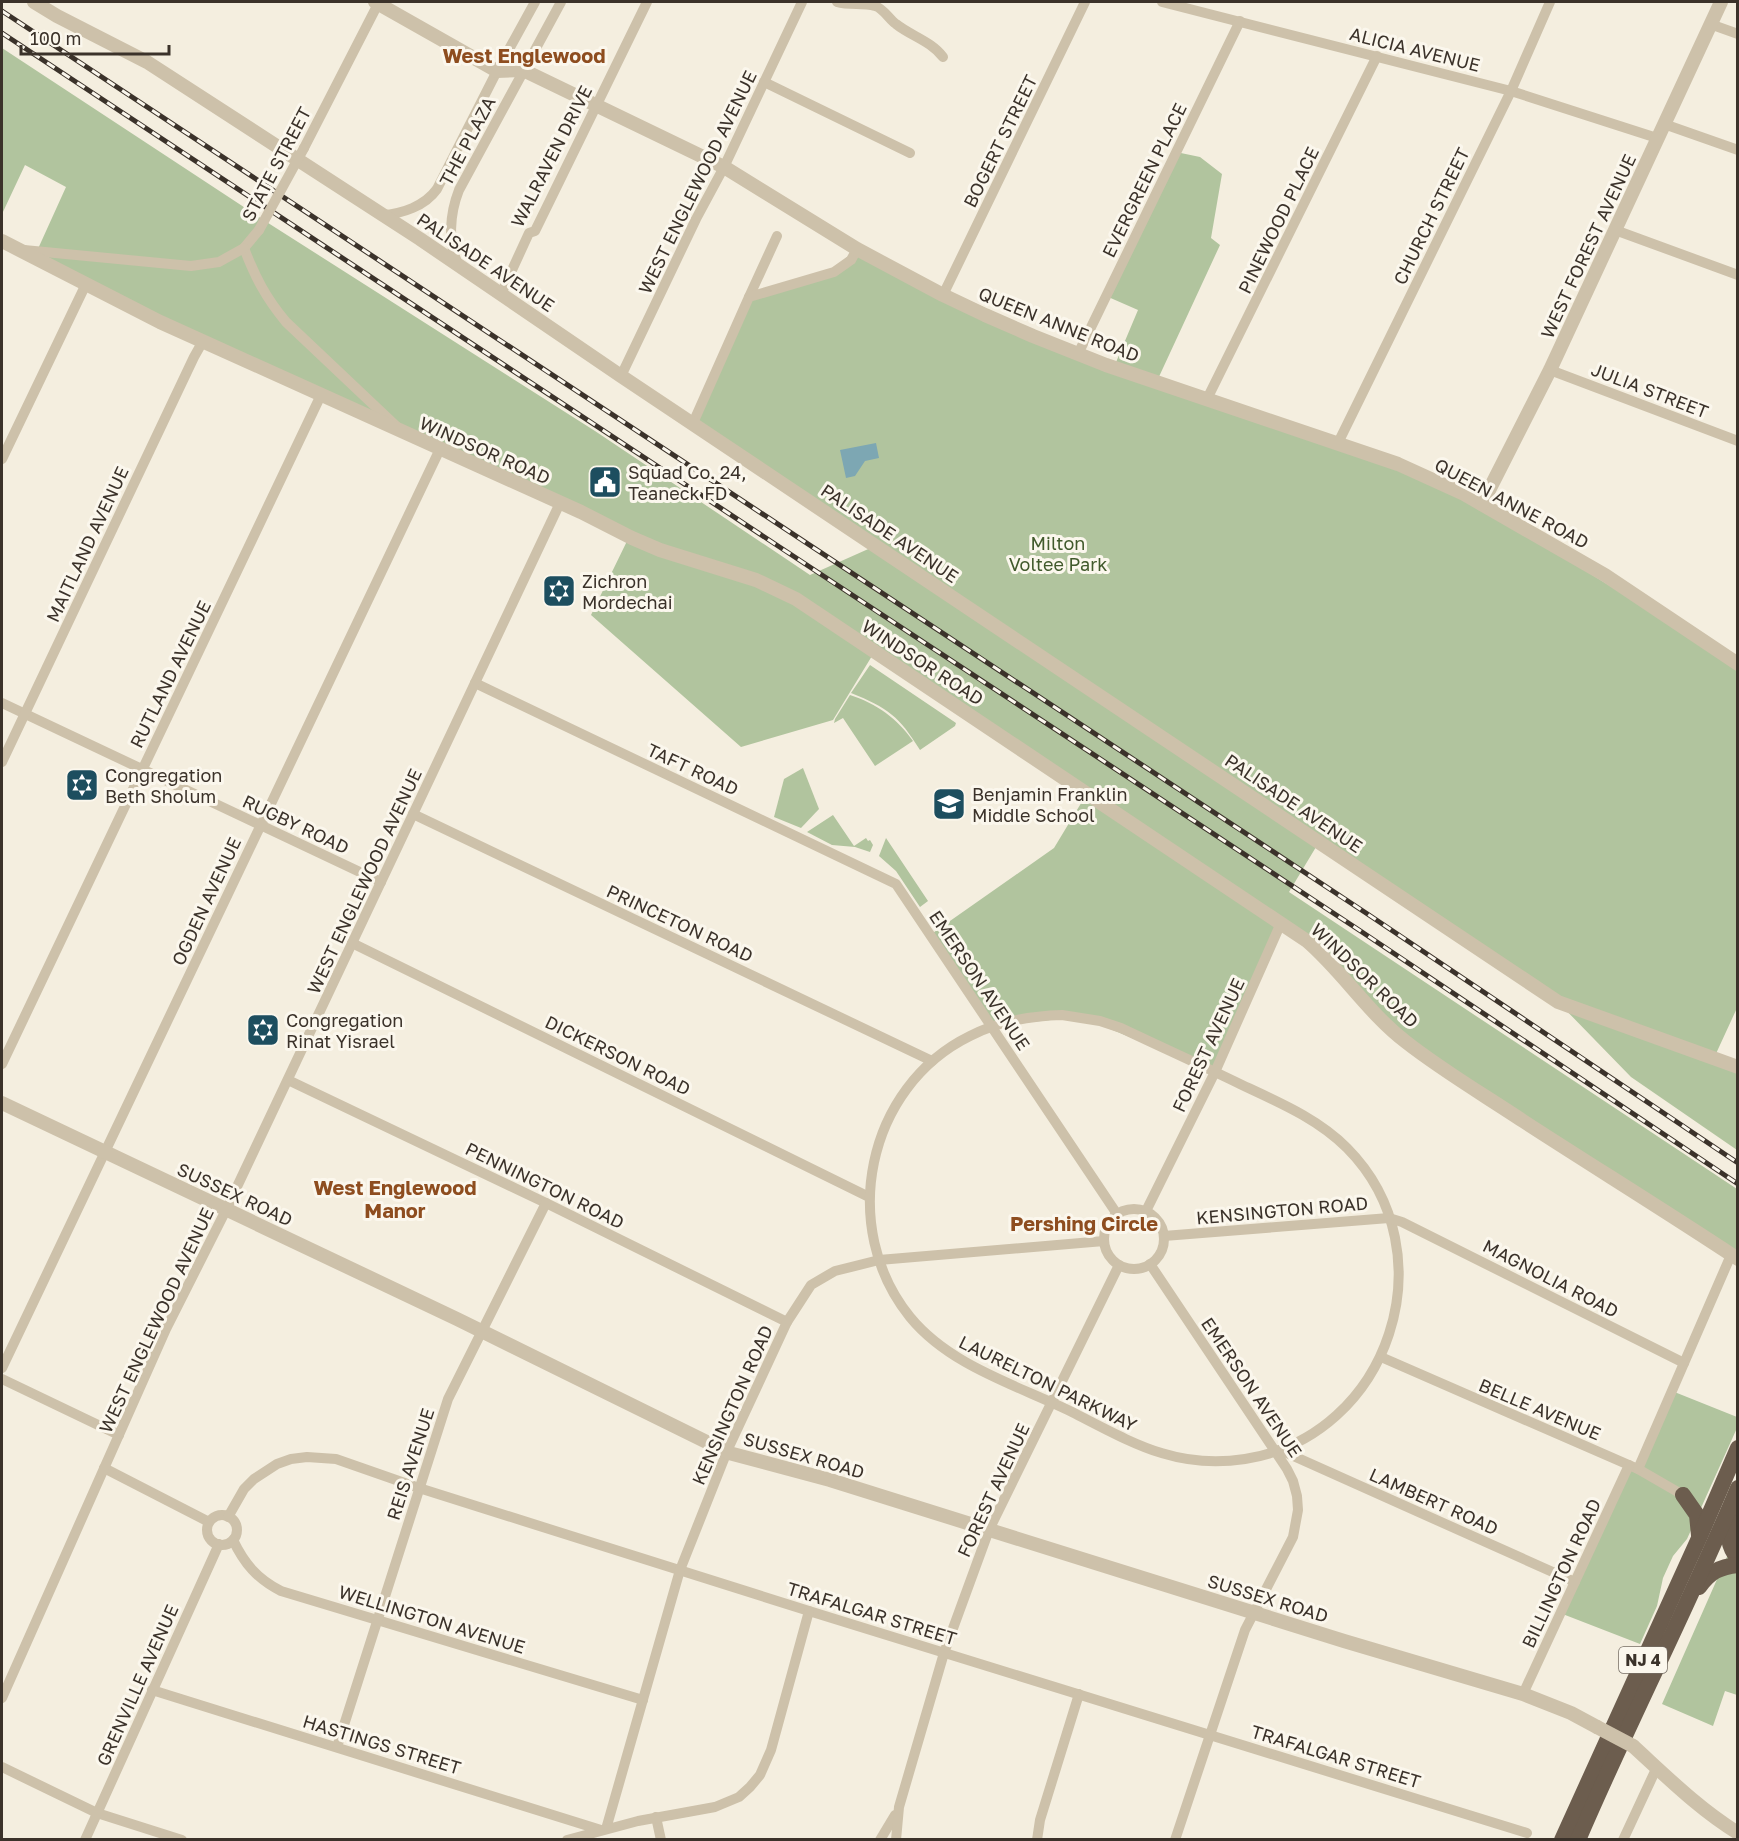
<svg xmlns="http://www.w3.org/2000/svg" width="1739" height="1841" viewBox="0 0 1739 1841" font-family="'Golos Text',sans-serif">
<rect width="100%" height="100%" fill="#f4eedf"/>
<g fill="#b1c49e">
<polygon points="2,48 265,221 595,431 810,575 875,546 693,423 749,297 823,277 857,249 1114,367 1138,310 1106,296 1176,152 1200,157 1222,174 1211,238 1220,245 1157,381 1449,487 1737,664 1737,1008 1714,1058 1737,1067 1737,1150 1631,1077 1558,1002 1319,842 1289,892 1737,1189 1737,1259 1429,1059 1282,924 1215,1072 1081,1017 991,1026 930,935 1054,848 1086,795 875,651 833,720 741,747 591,615 629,537 160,322 37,251 66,187 25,165 2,214"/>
<path d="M870 665 956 723 955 726 920 750C899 716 888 708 851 693Z"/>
<path d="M850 695C877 704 897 718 913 741L875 766 843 718 834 723 835 719Z"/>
<polygon points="803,768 819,809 801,828 774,817 784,779"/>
<polygon points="833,815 854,846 866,838 868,841 870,840 873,845 870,852 855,847 832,845 807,832"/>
<polygon points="886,838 928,901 920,907 896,871 879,856"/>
<polygon points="1672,1391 1737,1417 1737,1428 1687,1539 1673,1556 1663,1578 1657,1606 1640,1644 1560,1613 1629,1465 1638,1469"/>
<polygon points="1737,1534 1737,1695 1725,1691 1713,1726 1662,1704"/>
</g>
<polygon fill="#7da7b3" points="876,443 879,458 865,461 855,476 846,478 840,450"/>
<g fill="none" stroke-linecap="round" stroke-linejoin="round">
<g stroke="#cdc1aa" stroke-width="10">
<path d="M837 2C850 6 863 2 875 6 883 8 889 19 896 24 911 36 931 41 943 57"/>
<polyline points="1162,2 1511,91 1657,138"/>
<polyline points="1710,24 1738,34"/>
<polyline points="764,82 910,153"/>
<polyline points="1664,124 1738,150"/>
<polyline points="304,148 379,2"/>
<path d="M382 215C402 214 425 206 437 189L497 71 535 2"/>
<path d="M259 230 244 248C255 277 266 298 286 322L396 426"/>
<polyline points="1615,230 1738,275"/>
<polyline points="24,250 191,266 219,262 244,248"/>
<path d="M459 266C447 243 450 213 459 190L561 2"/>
<polyline points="501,294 529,233 535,231 647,2"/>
<polyline points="943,295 1085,2"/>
<polyline points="749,297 777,236"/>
<polyline points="1078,354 1240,21"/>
<polyline points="1550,370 1738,441"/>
<polyline points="621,376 696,219 724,167 802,2"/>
<polyline points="1207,399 1377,56"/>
<polyline points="693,423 749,297 834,272 851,260 857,249"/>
<polyline points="1338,443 1511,91 1550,2"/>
<polyline points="2,459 86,284"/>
<polyline points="475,683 896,884 1117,1214"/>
<polyline points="2,703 381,882"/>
<polyline points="2,762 194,357 203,341"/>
<polyline points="413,814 932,1061"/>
<polyline points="352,943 869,1197"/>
<path d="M1062 1015 1100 1021 1121 1028C1161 1047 1201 1065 1240 1084 1278 1102 1317 1118 1347 1148 1450 1252 1390 1436 1245 1459 1176 1470 1131 1442 1072 1412 1017 1385 950 1366 910 1317 838 1228 866 1087 970 1036 999 1021 1029 1016 1062 1015Z"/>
<polyline points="2,1064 321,395"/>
<polyline points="288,1080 546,1203 787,1322"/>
<circle cx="1134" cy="1239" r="30"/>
<polyline points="1146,1211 1215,1072 1281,923"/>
<polyline points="1164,1236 1389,1218 1402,1222 1684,1363"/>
<polyline points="1150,1264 1287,1469 1293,1481 1297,1496 1298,1510 1293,1537 1245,1630 1175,1840"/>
<polyline points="1381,1357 1638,1469 1683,1495"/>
<polyline points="2,1368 440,449"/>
<polyline points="2,1379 119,1435"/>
<polyline points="1280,1450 1575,1582"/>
<polyline points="104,1468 209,1522"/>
<polyline points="1638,1469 1731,1255"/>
<circle cx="222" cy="1530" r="15"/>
<polyline points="228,1517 244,1489 254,1479 277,1464 291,1459 307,1457 336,1459 419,1488 809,1611 1527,1833"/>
<path d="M233 1540C244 1563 257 1579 281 1591L643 1700"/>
<polyline points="152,1690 601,1830"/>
<polyline points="1523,1694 1629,1465"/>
<polyline points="2,1698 166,1329 226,1210 560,503"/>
<polyline points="337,1747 448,1399 546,1203"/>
<polyline points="2,1767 97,1813 182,1840"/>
<polyline points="656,1817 661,1840"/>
<polyline points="606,1829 680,1570 728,1449 787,1322 811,1285 835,1271 879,1260 1104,1241"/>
<polyline points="85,1840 219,1544"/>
<polyline points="567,1840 638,1821 715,1807 739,1797 750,1787 760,1775 771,1750 809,1611"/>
<polyline points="880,1840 895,1815"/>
<polyline points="896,1840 899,1807 944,1653 989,1530 1119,1265"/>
<polyline points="1037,1840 1040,1820 1079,1694"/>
<polyline points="1623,1840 1657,1767"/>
</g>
<g stroke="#cdc1aa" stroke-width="14">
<polyline points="34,2 57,16 147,62 420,239 621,376 1558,1002 1738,1067"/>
<polyline points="375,2 497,71 523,70 724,167 857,249 943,295 985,315 1033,336 1106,365 1398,464 1464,494 1605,575 1738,664"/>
<path d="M2 241 160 322 581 512 632 538 660 550 756 580 796 599 1307 941C1343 972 1368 1013 1406 1042 1443 1071 1484 1095 1523 1121 1594 1167 1667 1212 1738 1259"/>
<polyline points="1482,504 1550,370 1721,2"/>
<polyline points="2,1103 457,1319 729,1453 830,1480 1344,1641 1523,1694 1571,1713 1597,1727"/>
<path d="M1633 1746C1667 1777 1699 1809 1738 1833"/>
</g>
<g stroke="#6c5d4e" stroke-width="16">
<polyline points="1683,1495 1697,1515 1699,1535"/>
<path d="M1729 1517C1728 1532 1727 1546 1738 1558"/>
<path d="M1699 1587C1710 1572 1719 1567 1738 1565"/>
<polyline points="1562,1840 1700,1536 1738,1448"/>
<path d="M1578 1840C1629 1721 1688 1607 1738 1488"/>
</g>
<defs>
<g id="rail">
<polyline points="2,11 1369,915 1738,1163"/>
<polyline points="2,33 1359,930 1738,1184"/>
</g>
</defs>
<use href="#rail" stroke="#3b322a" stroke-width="5"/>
<use href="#rail" stroke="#fbf7ed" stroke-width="3" stroke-dasharray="9" stroke-linecap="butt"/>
<polyline stroke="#cdc1aa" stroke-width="10" points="259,230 304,148"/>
<polyline stroke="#cdc1aa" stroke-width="14" points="1597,1727 1633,1746"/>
</g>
<defs>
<symbol id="civic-square" viewBox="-11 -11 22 22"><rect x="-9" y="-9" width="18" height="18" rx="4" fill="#1d4e5f" stroke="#fbf7ed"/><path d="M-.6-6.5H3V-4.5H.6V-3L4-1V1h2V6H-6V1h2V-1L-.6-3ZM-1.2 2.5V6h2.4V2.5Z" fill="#fff"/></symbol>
<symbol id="synagogue-square" viewBox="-11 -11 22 22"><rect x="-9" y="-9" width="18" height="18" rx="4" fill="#1d4e5f" stroke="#fbf7ed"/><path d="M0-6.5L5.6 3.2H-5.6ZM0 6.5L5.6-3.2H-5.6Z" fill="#fff"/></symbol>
<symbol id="school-square" viewBox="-11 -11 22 22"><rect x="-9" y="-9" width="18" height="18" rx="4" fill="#1d4e5f" stroke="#fbf7ed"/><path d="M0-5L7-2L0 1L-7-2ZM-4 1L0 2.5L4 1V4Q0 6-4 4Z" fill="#fff"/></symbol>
</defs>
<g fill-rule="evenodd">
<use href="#civic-square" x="586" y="463" width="38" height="38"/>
<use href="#synagogue-square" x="540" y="572" width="38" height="38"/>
<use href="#synagogue-square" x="63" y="766" width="38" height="38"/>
<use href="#school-square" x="930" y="785" width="38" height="38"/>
<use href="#synagogue-square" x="244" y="1011" width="38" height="38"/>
</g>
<g text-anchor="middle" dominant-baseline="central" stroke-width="6" stroke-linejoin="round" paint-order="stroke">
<rect fill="#fbf7ed" stroke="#756d64" stroke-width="1.5" x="1619" y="1647" width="48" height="26" rx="4.5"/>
<g font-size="16" font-weight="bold" fill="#3b322a">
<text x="1643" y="1660">NJ 4</text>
</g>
<g font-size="18" fill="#3b322a" stroke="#fbf7ed">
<text transform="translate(1415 49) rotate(14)">ALICIA AVENUE</text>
<text transform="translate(467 141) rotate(-62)">THE PLAZA</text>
<text transform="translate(1000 141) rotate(-64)">BOGERT STREET</text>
<text transform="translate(551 156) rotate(-63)">WALRAVEN DRIVE</text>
<text transform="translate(276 164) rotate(-62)">STATE STREET</text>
<text transform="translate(1144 180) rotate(-64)">EVERGREEN PLACE</text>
<text transform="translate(697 182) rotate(-64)">WEST ENGLEWOOD AVENUE</text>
<text transform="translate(1431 216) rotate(-64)">CHURCH STREET</text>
<text transform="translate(1278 220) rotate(-64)">PINEWOOD PLACE</text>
<text transform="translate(1588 246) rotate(-65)">WEST FOREST AVENUE</text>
<text transform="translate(486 262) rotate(34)">PALISADE AVENUE</text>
<text transform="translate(1059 324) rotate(22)">QUEEN ANNE ROAD</text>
<text transform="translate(1650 390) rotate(21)">JULIA STREET</text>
<text transform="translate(485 450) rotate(24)">WINDSOR ROAD</text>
<text transform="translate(1512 503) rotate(28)">QUEEN ANNE ROAD</text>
<text transform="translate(890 533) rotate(34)">PALISADE AVENUE</text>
<text transform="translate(87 544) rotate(-65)">MAITLAND AVENUE</text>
<text transform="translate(923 662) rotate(33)">WINDSOR ROAD</text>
<text transform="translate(170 674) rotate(-64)">RUTLAND AVENUE</text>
<text transform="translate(693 769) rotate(25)">TAFT ROAD</text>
<text transform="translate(1294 803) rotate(34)">PALISADE AVENUE</text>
<text transform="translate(296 824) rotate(25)">RUGBY ROAD</text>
<text transform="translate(364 881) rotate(-65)">WEST ENGLEWOOD AVENUE</text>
<text transform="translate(206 901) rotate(-65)">OGDEN AVENUE</text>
<text transform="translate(680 923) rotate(25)">PRINCETON ROAD</text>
<text transform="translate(1365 975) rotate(44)">WINDSOR ROAD</text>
<text transform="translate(980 980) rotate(56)">EMERSON AVENUE</text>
<text transform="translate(1208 1045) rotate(-65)">FOREST AVENUE</text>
<text transform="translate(618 1055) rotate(26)">DICKERSON ROAD</text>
<text transform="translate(545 1185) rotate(26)">PENNINGTON ROAD</text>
<text transform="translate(235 1194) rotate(25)">SUSSEX ROAD</text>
<text transform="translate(1282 1210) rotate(-5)">KENSINGTON ROAD</text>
<text transform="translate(1551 1278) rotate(27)">MAGNOLIA ROAD</text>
<text transform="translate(156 1320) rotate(-65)">WEST ENGLEWOOD AVENUE</text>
<text transform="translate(1048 1383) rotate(26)">LAURELTON PARKWAY</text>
<text transform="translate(1252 1387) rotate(56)">EMERSON AVENUE</text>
<text transform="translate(732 1405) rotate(-66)">KENSINGTON ROAD</text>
<text transform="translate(1540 1409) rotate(23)">BELLE AVENUE</text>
<text transform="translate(804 1455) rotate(16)">SUSSEX ROAD</text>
<text transform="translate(410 1464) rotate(-72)">REIS AVENUE</text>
<text transform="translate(993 1490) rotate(-65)">FOREST AVENUE</text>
<text transform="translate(1434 1501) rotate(24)">LAMBERT ROAD</text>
<text transform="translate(1561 1573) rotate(-65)">BILLINGTON ROAD</text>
<text transform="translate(1268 1598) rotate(17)">SUSSEX ROAD</text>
<text transform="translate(872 1613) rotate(17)">TRAFALGAR STREET</text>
<text transform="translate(432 1619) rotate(17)">WELLINGTON AVENUE</text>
<text transform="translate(137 1685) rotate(-66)">GRENVILLE AVENUE</text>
<text transform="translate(382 1744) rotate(17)">HASTINGS STREET</text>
<text transform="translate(1336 1756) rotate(17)">TRAFALGAR STREET</text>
</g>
<g font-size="18" fill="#3b322a" stroke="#fbf7ed" text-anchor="start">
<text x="628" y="472">Squad Co. 24,<tspan x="628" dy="21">Teaneck FD</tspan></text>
<text x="582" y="581">Zichron<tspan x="582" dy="21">Mordechai</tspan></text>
<text x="105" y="775">Congregation<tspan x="105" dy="21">Beth Sholum</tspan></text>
<text x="972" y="794">Benjamin Franklin<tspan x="972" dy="21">Middle School</tspan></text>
<text x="286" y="1020">Congregation<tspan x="286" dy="21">Rinat Yisrael</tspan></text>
</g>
<g font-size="18" fill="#415a2c" stroke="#fbf7ed">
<text x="1058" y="543">Milton<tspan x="1058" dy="21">Voltee Park</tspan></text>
</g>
<g font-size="20" font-weight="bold" fill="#8e4d1f" stroke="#fbf7ed">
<text x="524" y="55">West Englewood</text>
<text x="395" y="1187">West Englewood<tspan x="395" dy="23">Manor</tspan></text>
<text x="1084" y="1223">Pershing Circle</text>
</g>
</g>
<rect width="1739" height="1841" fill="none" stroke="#3b322a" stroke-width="6"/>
<path d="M21 45v9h148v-9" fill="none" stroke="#3b322a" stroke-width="3"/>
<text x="30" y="45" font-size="18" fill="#3b322a" stroke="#fbf7ed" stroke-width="4.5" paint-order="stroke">100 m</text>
</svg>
